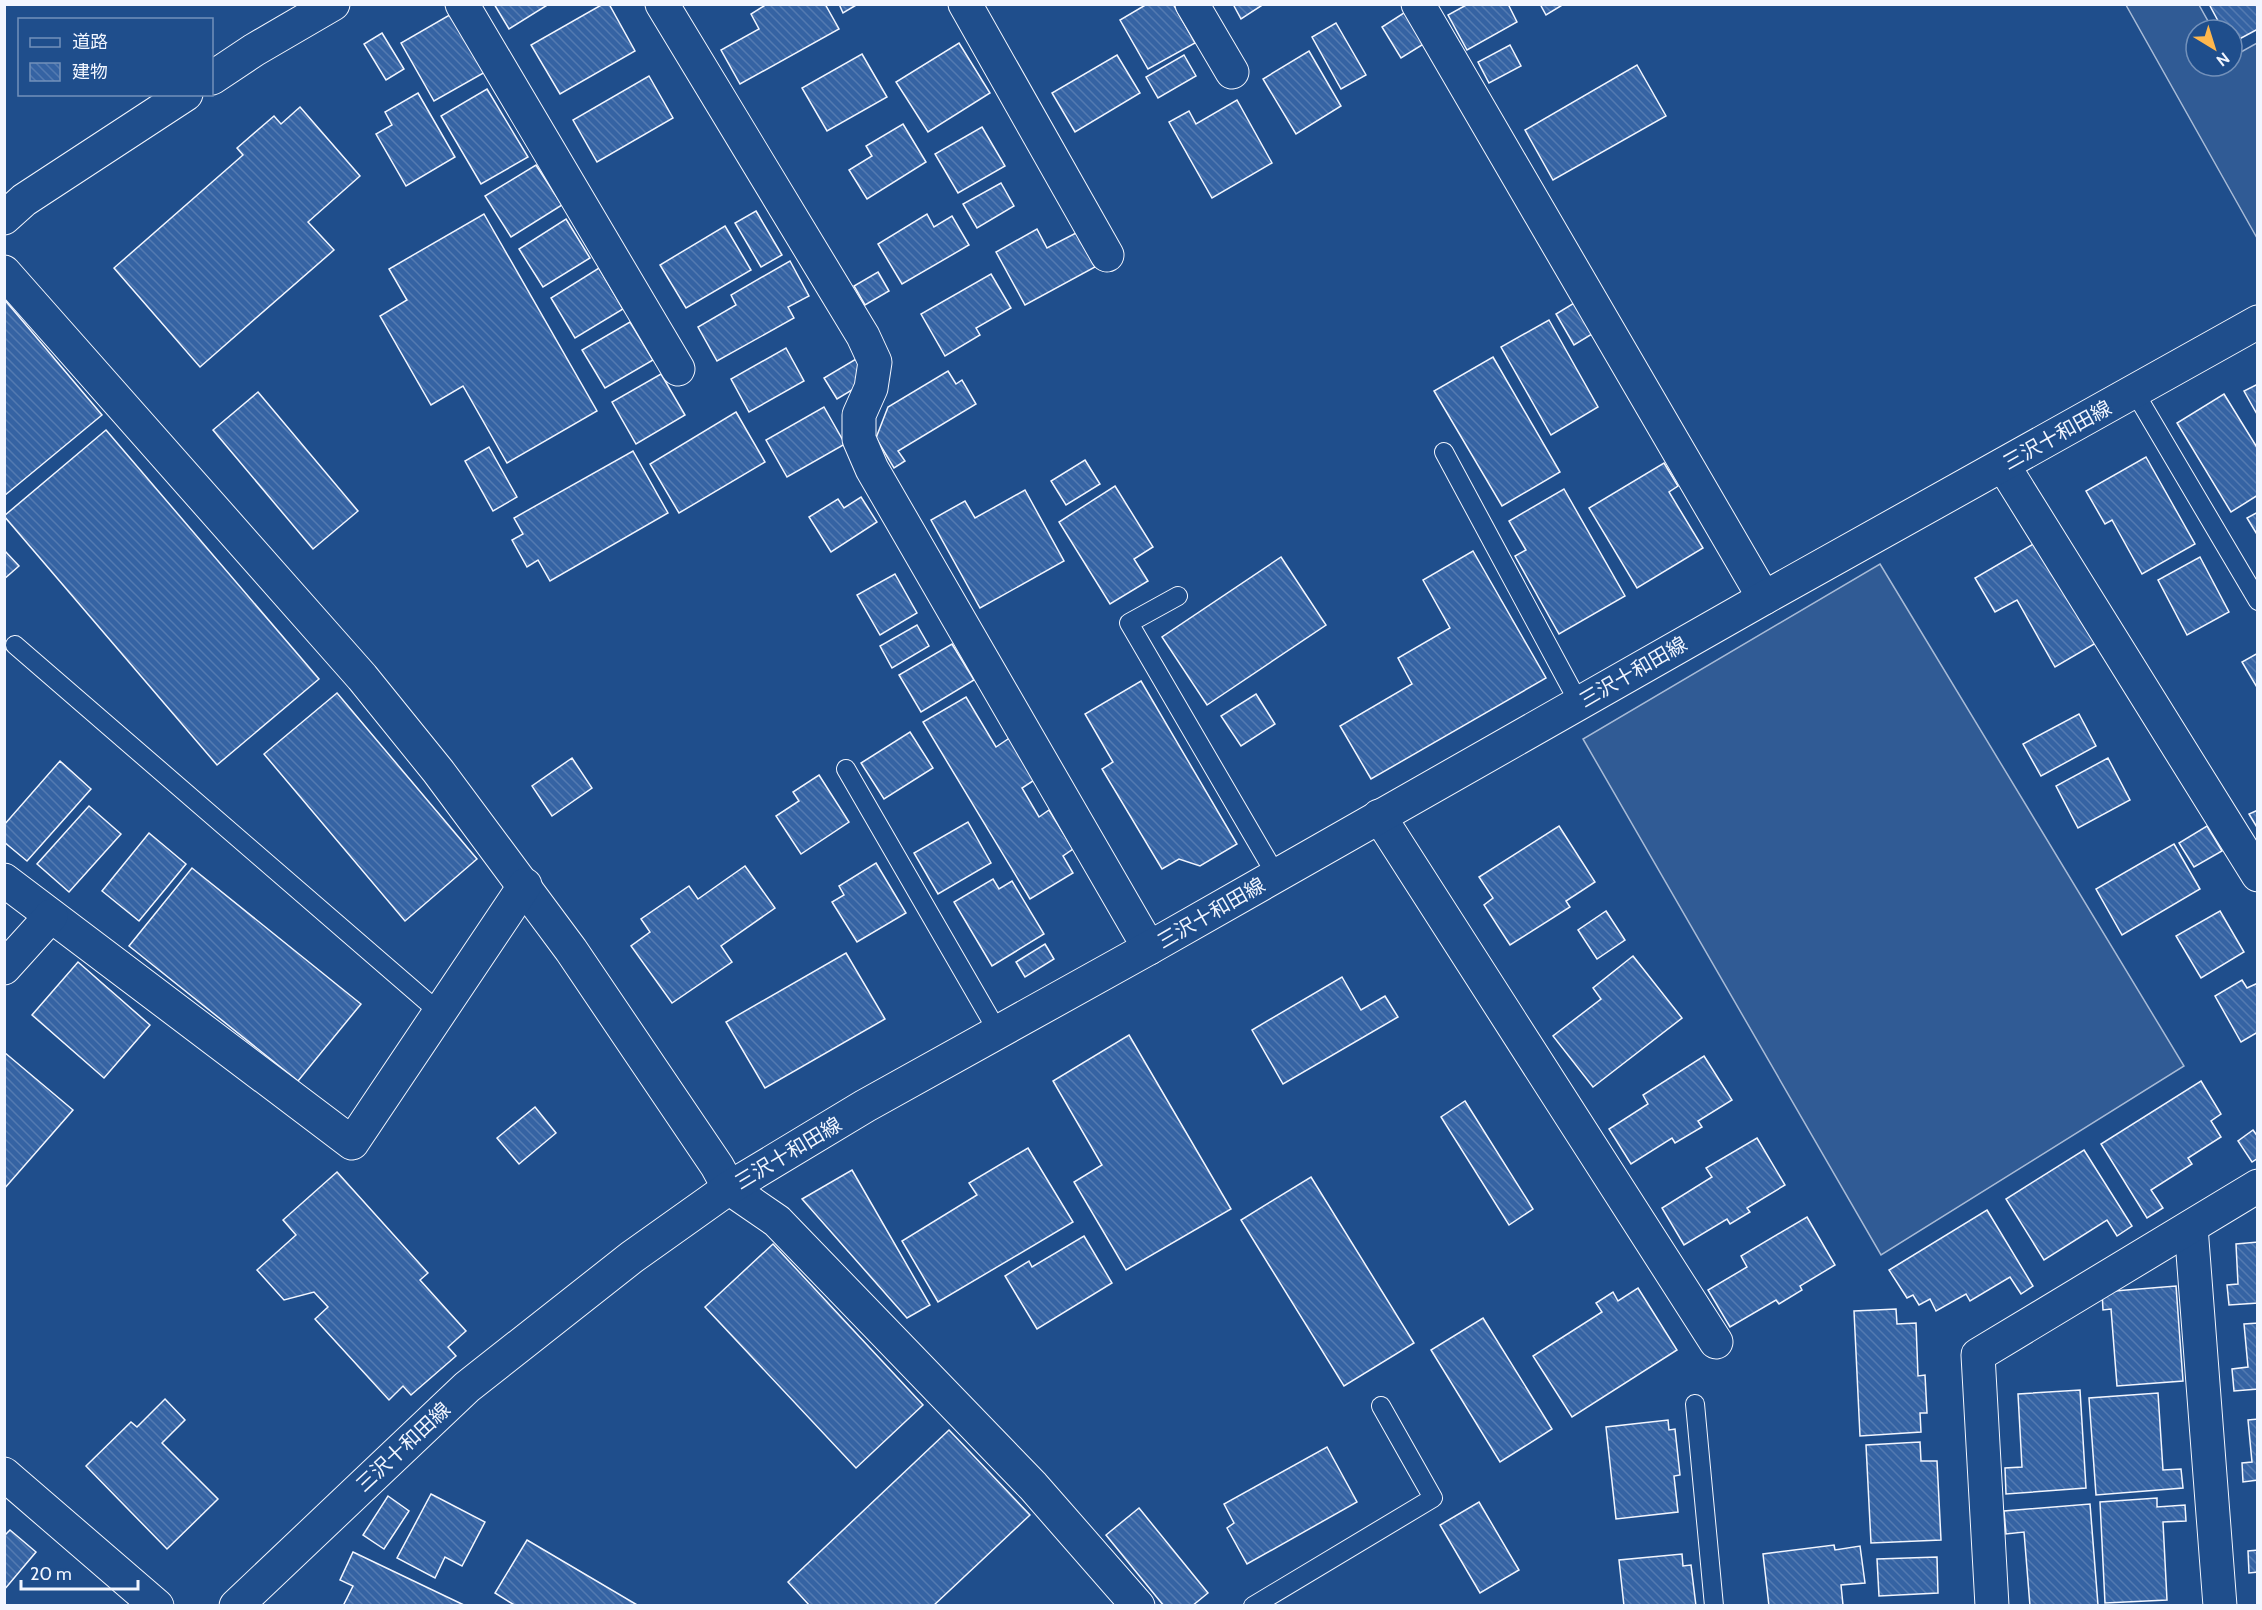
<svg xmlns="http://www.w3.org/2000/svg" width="2262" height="1610" viewBox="0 0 2262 1610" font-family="Cabin,'Noto Sans JP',sans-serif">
<defs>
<pattern id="building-back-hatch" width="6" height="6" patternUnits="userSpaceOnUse" patternTransform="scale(1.5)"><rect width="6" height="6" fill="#3563a3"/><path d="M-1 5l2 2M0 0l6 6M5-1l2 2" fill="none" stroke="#537ab1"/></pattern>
</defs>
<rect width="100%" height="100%" fill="#1f4e8c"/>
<g fill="#305b95" stroke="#a8bbd7" stroke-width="1.5">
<polygon points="2126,5 2199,5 2213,30 2196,30 2196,66 2232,66 2232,57 2257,43 2257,238"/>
<polygon points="1880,564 2184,1066 1881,1255 1583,739"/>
</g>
<g fill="url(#building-back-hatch)" stroke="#f2f6ff" stroke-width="1.5">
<polygon points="494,4 549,4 509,29"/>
<polygon points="603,4 609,4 635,51 560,94 531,45"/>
<polygon points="767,4 825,4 839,29 740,84 721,50 759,29 751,14"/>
<polygon points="839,4 858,4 843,13"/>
<polygon points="1147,4 1173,4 1195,43 1148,69 1120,20"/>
<polygon points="1233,4 1264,4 1241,19"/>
<polygon points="1468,4 1508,4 1517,22 1467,50 1448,15"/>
<polygon points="1540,4 1564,4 1546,15"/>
<polygon points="2209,4 2258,4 2258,29 2232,43 2232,30 2223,30"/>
<polygon points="1410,9 1430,40 1401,58 1382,27"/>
<polygon points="453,13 487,71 434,101 401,43"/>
<polygon points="1336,23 1366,75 1341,89 1312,37"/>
<polygon points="382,33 404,69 386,80 364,44"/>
<polygon points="959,43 990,93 928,132 896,82"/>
<polygon points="1510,45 1521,66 1489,83 1478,62"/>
<polygon points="1309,51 1341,106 1296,134 1263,79"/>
<polygon points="862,54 887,97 827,131 802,88"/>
<polygon points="1117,55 1140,93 1075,132 1052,93"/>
<polygon points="1184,55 1196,76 1158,98 1146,77"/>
<polygon points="1637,65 1666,116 1553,180 1525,130"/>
<polygon points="649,76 673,118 597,162 573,120"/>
<polygon points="487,89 528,157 481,184 441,116"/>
<polygon points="418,93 455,157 406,186 376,134 392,125 385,112"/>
<polygon points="1237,100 1272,163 1212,198 1169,122 1189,111 1196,124"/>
<polygon points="300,107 360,176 308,222 334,250 200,367 114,268 243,155 237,148 274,116 281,124"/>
<polygon points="903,124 926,162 867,199 849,170 872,156 866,146"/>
<polygon points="982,127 1005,166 958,193 935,154"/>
<polygon points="536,165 562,205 511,237 485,196"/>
<polygon points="1001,183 1014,206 977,228 963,204"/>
<polygon points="756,211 782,255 761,267 735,223"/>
<polygon points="484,214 597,411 507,463 463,386 431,405 380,316 407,300 389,269"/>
<polygon points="927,214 934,227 952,216 969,245 902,284 878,244"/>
<polygon points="566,219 590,258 543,287 519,249"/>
<polygon points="725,226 751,270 686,308 660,265"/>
<polygon points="1037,229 1047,248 1076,233 1095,267 1025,305 996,252"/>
<polygon points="790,261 809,296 788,307 794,318 717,361 698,327 736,305 731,295"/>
<polygon points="599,268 623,309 575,338 551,298"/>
<polygon points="878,272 889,291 865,305 854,286"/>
<polygon points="991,274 1011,308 976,328 980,335 945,356 921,314"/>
<polygon points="4,299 102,415 4,496"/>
<polygon points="1579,300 1597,331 1574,345 1556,314"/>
<polygon points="1549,320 1598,407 1551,435 1501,347"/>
<polygon points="630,322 653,360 605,388 582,350"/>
<polygon points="786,348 804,381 749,412 731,379"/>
<polygon points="1493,357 1560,472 1502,506 1434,391"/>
<polygon points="856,359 863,370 857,387 837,399 824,378"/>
<polygon points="948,371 956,384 962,380 976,404 898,451 905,461 894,468 876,438 888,407"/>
<polygon points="661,374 685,415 636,444 612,402"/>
<polygon points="2258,384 2258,416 2244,391"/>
<polygon points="258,392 358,511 313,549 213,430"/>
<polygon points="2224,394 2258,449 2258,495 2231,512 2177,423"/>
<polygon points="824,407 845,444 787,477 766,440"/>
<polygon points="736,412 765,462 679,513 650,464"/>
<polygon points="106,430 319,679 217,765 4,516"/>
<polygon points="489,447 517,497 493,511 465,461"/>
<polygon points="633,451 668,513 550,581 538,560 527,567 512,540 523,534 514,518"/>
<polygon points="2146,457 2195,544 2142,574 2112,520 2105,524 2086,491"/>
<polygon points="1085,460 1100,484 1066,505 1051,481"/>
<polygon points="1664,463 1678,486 1669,492 1703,548 1637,588 1589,508"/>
<polygon points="1115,486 1153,547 1134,559 1148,581 1110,604 1059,522"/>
<polygon points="1564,489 1625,596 1559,634 1515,556 1526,550 1509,521"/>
<polygon points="1025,490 1064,561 980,608 931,520 965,501 975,518"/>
<polygon points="861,497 877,522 831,552 809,517 838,499 844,508"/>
<polygon points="2258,512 2258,536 2247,518"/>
<polygon points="2037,542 2096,643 2055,667 2017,600 1995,612 1975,578"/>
<polygon points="4,550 19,566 4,579"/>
<polygon points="1473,551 1546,678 1371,779 1340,726 1412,684 1398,658 1450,628 1423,580"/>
<polygon points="1281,557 1326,625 1207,705 1162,637"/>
<polygon points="2200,557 2229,612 2187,635 2158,580"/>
<polygon points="895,574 917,613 880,635 857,595"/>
<polygon points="917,625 929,646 892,668 880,646"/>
<polygon points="952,644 974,680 921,712 899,675"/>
<polygon points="2258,653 2258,689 2242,662"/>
<polygon points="1141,681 1237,844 1200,866 1179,859 1162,869 1102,769 1113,762 1085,714"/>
<polygon points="337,693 477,859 405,921 264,754"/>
<polygon points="1256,694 1275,724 1241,746 1221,716"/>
<polygon points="966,697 996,747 1011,737 1036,779 1022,788 1039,817 1049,810 1073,849 1063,856 1073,873 1030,899 923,722"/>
<polygon points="2079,714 2096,746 2041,776 2023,744"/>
<polygon points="910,732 933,768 884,799 861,763"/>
<polygon points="572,758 592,788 552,816 532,786"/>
<polygon points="2108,758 2130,800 2078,828 2056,786"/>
<polygon points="60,761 91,789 27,861 4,842 4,825"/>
<polygon points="819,775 849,822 801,854 776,816 799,801 793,792"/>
<polygon points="89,806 121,834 69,892 37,864"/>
<polygon points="2258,810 2258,829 2249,814"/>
<polygon points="968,822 991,863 938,894 914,853"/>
<polygon points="1559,826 1595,882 1566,901 1570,907 1510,945 1484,905 1493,898 1479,877"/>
<polygon points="2207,826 2222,851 2194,867 2179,843"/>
<polygon points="149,833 186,864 139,921 102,891"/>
<polygon points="2174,844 2200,889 2122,935 2096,889"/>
<polygon points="876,863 906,913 857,942 832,902 844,895 839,886"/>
<polygon points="745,866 775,908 721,946 732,962 672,1003 631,946 650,932 641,919 689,886 698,899"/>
<polygon points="192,868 361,1004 298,1081 129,946"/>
<polygon points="993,879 999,889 1012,881 1044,934 992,966 954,902"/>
<polygon points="1606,911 1625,940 1597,959 1578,930"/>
<polygon points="2220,911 2244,952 2201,978 2176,936"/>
<polygon points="1045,944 1054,959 1025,977 1016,962"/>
<polygon points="846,953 885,1019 765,1088 726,1022"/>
<polygon points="1633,956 1682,1018 1593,1087 1553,1036 1601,999 1593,988"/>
<polygon points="78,962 150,1025 104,1078 32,1015"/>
<polygon points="1342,977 1361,1010 1385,996 1398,1017 1283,1084 1252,1030"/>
<polygon points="2242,980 2247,988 2258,983 2258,1032 2241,1042 2215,996"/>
<polygon points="1129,1035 1231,1209 1126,1270 1074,1182 1102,1165 1053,1081"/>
<polygon points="4,1052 73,1110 4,1189"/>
<polygon points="1704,1056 1732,1100 1698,1121 1702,1127 1675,1143 1672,1138 1631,1164 1609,1129 1648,1104 1643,1095"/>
<polygon points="2201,1081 2221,1114 2211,1121 2221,1137 2188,1158 2192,1164 2151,1190 2163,1208 2147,1218 2101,1144"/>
<polygon points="1465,1101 1533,1209 1509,1225 1441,1117"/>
<polygon points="535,1107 556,1133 519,1164 497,1138"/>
<polygon points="2253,1130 2258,1137 2258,1158 2252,1162 2238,1141"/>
<polygon points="1757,1138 1785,1185 1747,1208 1750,1212 1730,1224 1727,1219 1684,1245 1662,1208 1712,1177 1706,1168"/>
<polygon points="1028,1148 1073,1222 938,1302 902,1241 977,1195 969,1183"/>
<polygon points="2084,1150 2132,1226 2117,1236 2107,1220 2044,1260 2006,1199"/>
<polygon points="852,1170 930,1305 907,1318 802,1199"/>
<polygon points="337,1172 428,1273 420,1280 466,1331 448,1347 456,1356 411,1395 403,1386 389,1400 315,1319 328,1307 314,1292 284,1300 257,1270 296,1235 283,1220"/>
<polygon points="1311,1177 1414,1343 1344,1386 1241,1220"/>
<polygon points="1987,1210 2033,1286 2021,1294 2010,1277 1970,1301 1966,1294 1936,1311 1930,1299 1919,1305 1913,1295 1907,1298 1889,1270"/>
<polygon points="1807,1217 1835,1265 1800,1286 1802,1290 1779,1304 1776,1300 1730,1327 1708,1290 1747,1267 1741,1256"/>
<polygon points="1084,1236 1112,1283 1037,1329 1005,1276 1029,1261 1032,1267"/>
<polygon points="2258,1242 2258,1303 2229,1305 2227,1285 2238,1284 2236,1244"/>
<polygon points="773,1244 923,1405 856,1468 705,1307"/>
<polygon points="2176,1286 2183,1381 2117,1386 2111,1309 2103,1310 2102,1292"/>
<polygon points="1638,1288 1677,1350 1572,1417 1533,1356 1602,1312 1596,1303 1613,1292 1618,1301"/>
<polygon points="1896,1309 1897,1324 1916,1323 1918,1376 1925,1375 1927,1413 1920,1413 1921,1432 1860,1436 1854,1311"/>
<polygon points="1483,1318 1552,1429 1500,1462 1431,1350"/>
<polygon points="2258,1323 2258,1389 2234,1391 2232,1369 2248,1367 2244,1324"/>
<polygon points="2080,1390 2086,1488 2006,1494 2005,1468 2022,1467 2018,1394"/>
<polygon points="2158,1393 2163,1470 2181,1469 2183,1488 2096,1495 2089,1398"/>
<polygon points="165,1399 185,1420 162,1443 218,1499 167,1549 86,1466 131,1422 137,1427"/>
<polygon points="2258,1419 2258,1480 2243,1482 2242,1463 2252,1462 2248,1420"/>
<polygon points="1668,1420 1669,1430 1675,1429 1680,1475 1674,1476 1678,1512 1616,1519 1606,1427"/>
<polygon points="949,1430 1030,1515 933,1606 810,1606 788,1582"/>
<polygon points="1920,1442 1921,1461 1937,1461 1941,1540 1871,1543 1866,1445"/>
<polygon points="1327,1447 1357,1502 1247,1564 1227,1528 1234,1523 1224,1504"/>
<polygon points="431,1494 485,1522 462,1566 445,1557 435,1578 397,1558"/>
<polygon points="388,1496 409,1511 384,1549 363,1535"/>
<polygon points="2157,1498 2157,1507 2185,1505 2186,1521 2163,1522 2167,1600 2105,1603 2100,1502"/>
<polygon points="1479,1502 1519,1570 1480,1593 1440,1525"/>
<polygon points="2090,1504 2098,1605 2030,1606 2024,1532 2006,1534 2004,1511"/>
<polygon points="1139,1508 1208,1593 1192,1606 1164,1606 1106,1535"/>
<polygon points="10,1530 36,1552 4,1590 4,1536"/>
<polygon points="527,1540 639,1606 516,1606 495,1593"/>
<polygon points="1834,1545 1835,1550 1860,1546 1865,1583 1841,1585 1843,1605 1769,1606 1763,1554"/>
<polygon points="2258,1550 2258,1572 2249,1573 2248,1551"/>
<polygon points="353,1552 466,1606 343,1606 353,1586 340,1580"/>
<polygon points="1682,1554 1683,1566 1691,1565 1696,1606 1624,1606 1619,1560"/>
<polygon points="1937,1557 1938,1593 1879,1596 1877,1559"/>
</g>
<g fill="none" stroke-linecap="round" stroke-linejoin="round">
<defs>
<g id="lane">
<polyline points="2134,391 2258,601"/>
<polyline points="1444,452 1579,703"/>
<polyline points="1178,596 1129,623 1276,875"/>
<polyline points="15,645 439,1012"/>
<polyline points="846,769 998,1032"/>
<polyline points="1695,1404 1714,1606"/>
<polyline points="1253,1606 1433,1498 1381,1406"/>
</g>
<g id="street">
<polyline points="462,4 678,369"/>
<polyline points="662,4 863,336 875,362 871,388 859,415 859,439 872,469 1149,948"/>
<polyline points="965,4 1107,255"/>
<polyline points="1192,4 1232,72"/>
<polyline points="1418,4 1764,598"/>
<polyline points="212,78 254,50 333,4"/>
<polyline points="4,218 24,200 186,94"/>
<polyline points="4,272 362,677 438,771 571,950 717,1166 729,1188 777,1221 1033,1486 1138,1606"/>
<polyline points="2003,465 2258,875"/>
<polyline points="1379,816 1716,1342"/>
<polyline points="4,880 352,1143 525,885"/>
<polyline points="4,968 51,916"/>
<polyline points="2191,1227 2220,1606"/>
<polyline points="1992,1606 1978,1355 2258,1186"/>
</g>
<polyline id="secondary" points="4,1474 157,1606"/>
<polyline id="primary" points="236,1606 467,1387 632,1257 729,1188 865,1106 1149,948 1764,598 2258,322"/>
</defs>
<use href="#lane" stroke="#f2f6ff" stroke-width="20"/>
<use href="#street" stroke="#f2f6ff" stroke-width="35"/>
<use href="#secondary" stroke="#f2f6ff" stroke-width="35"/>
<use href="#primary" stroke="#f2f6ff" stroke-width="35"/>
<use href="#lane" stroke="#1f4e8c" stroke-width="18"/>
<use href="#street" stroke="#1f4e8c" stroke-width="33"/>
<use href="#secondary" stroke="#1f4e8c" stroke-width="33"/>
<use href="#primary" stroke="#1f4e8c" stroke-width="33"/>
</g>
<g text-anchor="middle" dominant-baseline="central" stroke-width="4.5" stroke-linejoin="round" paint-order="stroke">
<g font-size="20" fill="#f2f6ff" stroke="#1f4e8c">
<text transform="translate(2057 435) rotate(-29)">三沢十和田線</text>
<text transform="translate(1633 672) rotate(-30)">三沢十和田線</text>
<text transform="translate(1211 913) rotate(-30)">三沢十和田線</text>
<text transform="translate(788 1153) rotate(-31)">三沢十和田線</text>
<text transform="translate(403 1447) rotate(-43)">三沢十和田線</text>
</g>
</g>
<rect width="2262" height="1610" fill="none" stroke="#f2f6ff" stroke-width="12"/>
<rect x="18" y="18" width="195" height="78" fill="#1f4e8c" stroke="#7391ba" stroke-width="1.5"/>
<rect x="30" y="38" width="30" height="9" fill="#1f4e8c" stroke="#7391ba" stroke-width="1.5"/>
<text x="72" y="48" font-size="18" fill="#f2f6ff">道路</text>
<rect x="30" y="63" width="30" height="18" fill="url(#building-back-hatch)" stroke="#7391ba" stroke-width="1.5"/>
<text x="72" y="78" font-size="18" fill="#f2f6ff">建物</text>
<g transform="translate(2214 48) rotate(142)"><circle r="28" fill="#1f4e8c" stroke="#7391ba" stroke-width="1.5"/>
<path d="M0-4.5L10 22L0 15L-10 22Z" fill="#ffb74d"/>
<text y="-9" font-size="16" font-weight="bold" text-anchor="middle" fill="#f2f6ff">N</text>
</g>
<path d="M21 1580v9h117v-9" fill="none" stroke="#f2f6ff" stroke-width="3"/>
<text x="30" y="1580" font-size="18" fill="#f2f6ff" stroke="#1f4e8c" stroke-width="4.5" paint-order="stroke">20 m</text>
</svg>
